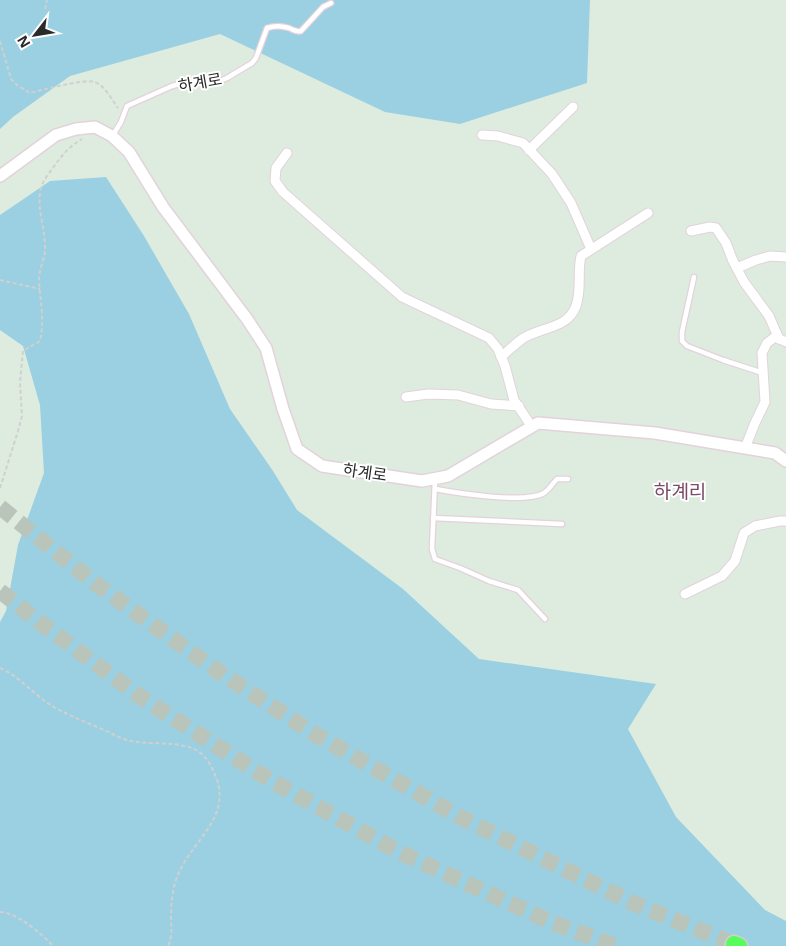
<svg xmlns="http://www.w3.org/2000/svg" width="786" height="946" viewBox="0 0 786 946" font-family="'Noto Sans','Noto Sans KR',sans-serif">
<rect width="100%" height="100%" fill="#ddecdf"/>
<g fill="#9ad0e2">
<polygon points="0,0 590,0 587,83 460,124 385,112 220,34 70,76 13,117 0,129"/>
<polygon points="106,177 144,236 189,314 230,409 273,471 297,510 403,589 479,659 656,684 628,729 676,817 765,910 786,921 786,946 0,946 0,622 6,611 18,545 44,473 40,405 23,346 0,330 0,215 50,181"/>
</g>
<g fill="none" stroke-linecap="round" stroke-linejoin="round">
<g stroke="#b9c5bb" stroke-width="16" stroke-dasharray="16 8" stroke-linecap="butt">
<polyline points="0,507 96,584 219,672 313,733 458,816 633,903 734,944"/>
<polyline points="0,591 42,624 142,698 270,780 401,853 553,923 616,946"/>
</g>
<defs>
<g id="service">
<path d="M113 135 121 122 127 106 172 86 187 82 220 81 227 78 252 63 256 58 267 28C273 26 282 26 289 28 294 30 295 32 301 31L323 7 331 3"/>
<polyline points="694,277 682,332 682,341 687,346 723,360 763,373"/>
<polyline points="435,480 432,549 435,559 460,568 489,581 518,590 545,619"/>
<path d="M435 489C457 493 525 504 544 493 549 490 553 483 557 479H568"/>
<polyline points="433,518 562,524"/>
</g>
<g id="minor">
<polyline points="482,135 498,136 523,143 552,174 571,203 591,249"/>
<polyline points="529,150 573,107"/>
<polyline points="287,153 276,168 275,181 283,192 402,297 489,338 498,349 505,366 514,400 532,427"/>
<polyline points="691,231 710,227 716,228 726,243 733,261 744,282 769,316 779,339"/>
<polyline points="737,268 756,260 770,256 786,257"/>
<path d="M501 357C508 351 515 344 522 339 540 327 568 329 576 306 582 289 577 272 581 256L648 213"/>
<polyline points="406,397 428,394 458,395 491,404 519,406"/>
<polyline points="745,448 755,423 765,402 762,353 767,343 775,337 786,342"/>
<polyline points="685,594 722,576 735,561 744,533 755,526 780,521 786,521"/>
</g>
<polyline id="tertiary" points="0,176 56,135 76,129 95,127 112,136 129,152 163,207 247,319 266,348 283,409 297,449 322,466 422,481 448,476 538,423 655,433 775,453 786,461"/>
<polyline id="motorway" points="734,944 739,946"/>
</defs>
<use href="#service" stroke="#e3d2dc" stroke-width="7"/>
<use href="#minor" stroke="#e3d2dc" stroke-width="11"/>
<use href="#tertiary" stroke="#e3d2dc" stroke-width="14"/>
<use href="#motorway" stroke="#d0d0d0" stroke-width="19"/>
<g stroke="#d0d0d0" stroke-width="2" stroke-dasharray="4 2.5" stroke-linecap="butt">
<polyline points="45,9 47,0"/>
<path d="M0 41 11 79 17 85 30 93C42 90 86 78 95 82 105 86 112 100 118 108"/>
<polyline points="0,280 40,289"/>
<path d="M0 488 18 431 22 416 20 382 23 351 40 341C45 320 40 301 39 280 39 268 46 257 45 246 45 227 36 207 41 188 43 180 50 172 55 165 63 154 70 146 82 139"/>
<path d="M0 668C17 675 31 691 46 702 64 714 84 721 104 730 110 732 115 736 121 738 141 746 164 741 185 746 199 749 207 757 213 770 235 815 196 836 179 872 173 885 171 901 171 916 171 927 173 936 168 946"/>
<path d="M0 912C16 912 42 934 53 946"/>
</g>
<use href="#service" stroke="#fff" stroke-width="4.5"/>
<use href="#minor" stroke="#fff" stroke-width="9"/>
<use href="#tertiary" stroke="#fff" stroke-width="11"/>
<use href="#motorway" stroke="#58fc5b" stroke-width="16"/>
</g>
<g text-anchor="middle" dominant-baseline="central" stroke-width="4" stroke-linejoin="round" paint-order="stroke">
<g font-size="16" fill="#2a2a2a" stroke="#fff">
<text transform="translate(200 82) rotate(-10)">하계로</text>
<text transform="translate(365 472) rotate(8)">하계로</text>
</g>
<g font-size="19" fill="#7b4b67" stroke="#fff">
<text x="680" y="491">하계리</text>
</g>
</g>
<g transform="translate(35 35) rotate(239)" stroke="#ffffff" stroke-width="4" paint-order="stroke">
<path d="M0-4L9 19L0 12L-9 19Z" fill="#2a2a2a"/>
<text y="-8" font-size="14" font-weight="bold" text-anchor="middle" fill="#2a2a2a">N</text>
</g>
</svg>
